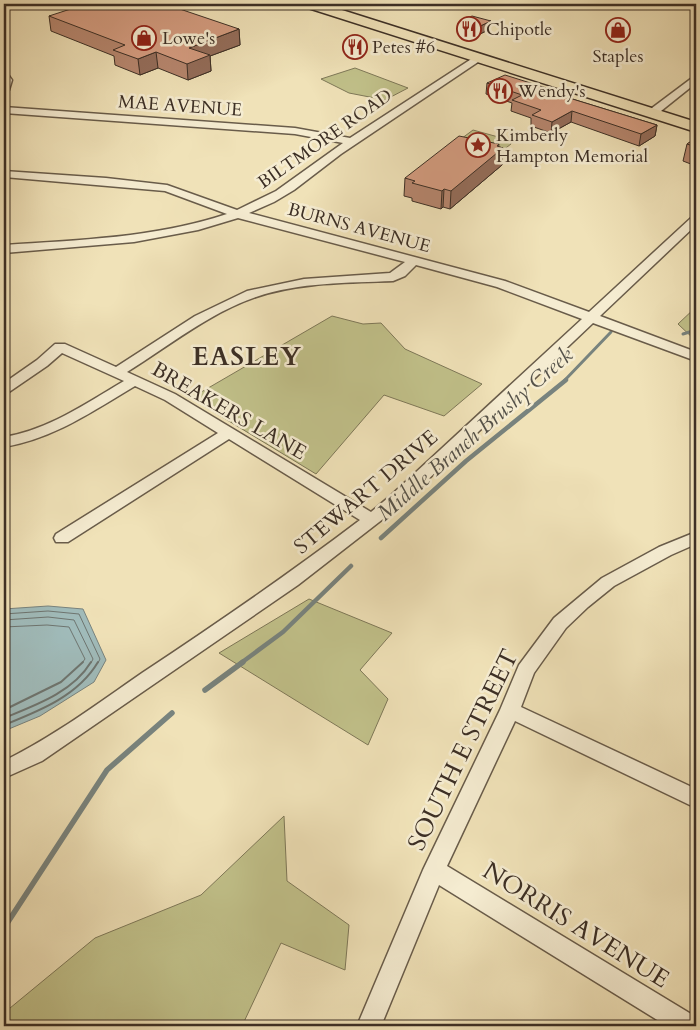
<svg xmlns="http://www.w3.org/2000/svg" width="700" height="1030" viewBox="0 0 700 1030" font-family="Cardo,serif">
<rect width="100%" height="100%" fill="#f0e2b8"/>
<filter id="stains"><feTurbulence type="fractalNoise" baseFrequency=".004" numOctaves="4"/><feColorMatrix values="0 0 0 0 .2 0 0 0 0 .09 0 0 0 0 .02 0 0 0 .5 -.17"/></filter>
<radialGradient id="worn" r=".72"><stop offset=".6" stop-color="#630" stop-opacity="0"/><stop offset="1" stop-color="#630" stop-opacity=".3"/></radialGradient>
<g fill="#c1c18a" stroke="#7e7858">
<polygon points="355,68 408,88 385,100 349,93 321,79"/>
<polygon points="473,130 509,140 511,144 490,160 446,150"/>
<polygon points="696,307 696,341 678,324"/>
<polygon points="332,316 363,324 381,323 405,349 482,384 444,416 384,395 316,474 191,398"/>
<polygon points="309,599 392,633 360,670 388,699 368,745 219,653"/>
<polygon points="284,816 287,881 349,925 345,970 281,943 242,1026 4,1026 4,1013 95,938 201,895"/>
</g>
<polygon fill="#a0bbba" stroke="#78837e" points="48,606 83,609 106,660 94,682 40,716 4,731 4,609"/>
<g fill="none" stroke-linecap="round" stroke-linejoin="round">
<g stroke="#6e7570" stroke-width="1">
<polyline points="4,614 48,611 79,614 100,659 98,663"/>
<polyline points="4,620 48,617 74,620 93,659 91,663"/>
<polyline points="4,627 47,625 69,627 85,659 82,663"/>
</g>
<g stroke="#6e7570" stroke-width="2">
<polyline points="4,710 61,682 83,662"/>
<path d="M4 718C36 705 73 692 91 662"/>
<path d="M4 725C39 711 78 696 98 662"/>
</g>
<g stroke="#78837e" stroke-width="3">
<polyline points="683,334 696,330"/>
<polyline points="564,381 611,332"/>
</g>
<g stroke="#78837e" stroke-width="4.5">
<polyline points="381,538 466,461 566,380"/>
<polyline points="241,663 283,632 351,566"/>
</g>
<g stroke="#78837e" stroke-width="5.5">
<polyline points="205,690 243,662"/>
<polyline points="4,928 107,770 172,713"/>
</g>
<defs>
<g id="minor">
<polygon points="7,4 18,4 4,10 4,5"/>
<path d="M476 56 484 58 341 154 294 190 274 202 249 213 505 281 589 312 692 217 696 216V225L600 316 696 352V361L593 323 401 505 298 585 42 761 4 778V761C53 737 97 704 142 673 216 624 289 574 360 520L229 439 68 542H56L54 538 56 534 218 433 165 400 135 386C93 411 53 439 4 447V437C48 430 85 404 124 381L62 353 47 366 9 392 4 393V383L37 360 55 344H65L116 367 195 316 247 291 304 279 390 273 405 262 238 218 198 230 134 242 4 253V245C78 240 155 238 227 214L165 191 4 177V171L106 178 167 185 237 210 276 191 343 143 295 134 4 113V107L295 128 350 138ZM416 265 497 287 582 319 389 497 371 512 175 394 127 372C169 346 209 313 256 297 300 282 348 283 393 281L405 276Z"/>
<polygon points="4,72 7,73 12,80 9,90 4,93"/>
<polygon points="696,75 696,83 656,115 648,115 648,111"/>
<polygon points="696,532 696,544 671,555 614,586 588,607 566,628 534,673 521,707 696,789 696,808 515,721 447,866 696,1017 696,1026 667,1026 439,885 381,1026 357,1026 423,870 500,710 519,665 554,618 602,578 659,547"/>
</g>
<polygon id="trunk" points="303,4 323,4 696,122 696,132 305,7"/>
</defs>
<use href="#minor" stroke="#695c4a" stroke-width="3"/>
<use href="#trunk" stroke="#3c2f25" stroke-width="3"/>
<use href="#minor" fill="#f5ecd1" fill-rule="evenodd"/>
<use href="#trunk" fill="#f0e2b8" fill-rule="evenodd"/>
</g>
<g fill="#b6866e" stroke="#3c2f25">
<polygon points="49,16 239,29 240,45 210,56 211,71 188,80 158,68 140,75 115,65 114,56 51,31"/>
<polygon points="491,21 490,29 476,36 458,31 458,23"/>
<polygon points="487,83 556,91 556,94 657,125 655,136 639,146 571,122 551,133 531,126 531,118 511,111 512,103 486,94"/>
<polygon points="696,138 696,166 683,161 687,144"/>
<polygon points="499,147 503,148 502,165 450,209 443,207 441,209 412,201 412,198 404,196 405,178"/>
</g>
<g fill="#946d5a" stroke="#3c2f25">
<polygon points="491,21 490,29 476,36 476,28"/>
<polygon points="239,29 240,45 210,56 211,71 188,80 187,64 189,48"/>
<polygon points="156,52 158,68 140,75 138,59"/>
<polygon points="572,111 571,122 551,133 552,122"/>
<polygon points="657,125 655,136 639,146 641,134"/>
<polygon points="499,144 498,152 503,148 502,165 450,209 451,191"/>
<polygon points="444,189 443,207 441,209 442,191"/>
</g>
<g fill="#d49c80" stroke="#3c2f25">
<polygon points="86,4 165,4 239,29 189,48 210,55 187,64 156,52 138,59 113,50 125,45 49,16"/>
<polygon points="472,16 491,21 476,28 458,23"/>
<polygon points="505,75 556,91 553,93 657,125 641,134 572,111 552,122 532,115 541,110 512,100 522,95 487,83"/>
<polygon points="459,136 499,144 497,146 503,148 451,191 444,189 442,191 412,183 415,181 405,178"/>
<polygon points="696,138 696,147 687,144"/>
</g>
<defs>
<symbol id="restaurant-ring" viewBox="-11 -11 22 22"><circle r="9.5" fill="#f5ecd1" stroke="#8f2418" stroke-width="1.5"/><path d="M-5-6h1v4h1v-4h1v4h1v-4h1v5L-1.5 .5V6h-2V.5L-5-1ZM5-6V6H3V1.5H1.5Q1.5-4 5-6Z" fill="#8f2418"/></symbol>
<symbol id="shop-ring" viewBox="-11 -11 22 22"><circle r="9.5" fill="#f5ecd1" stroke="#8f2418" stroke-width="1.5"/><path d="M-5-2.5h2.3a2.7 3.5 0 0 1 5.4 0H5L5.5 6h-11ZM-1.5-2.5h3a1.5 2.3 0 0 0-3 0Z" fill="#8f2418"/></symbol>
<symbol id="sight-ring" viewBox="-11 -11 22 22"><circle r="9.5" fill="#f5ecd1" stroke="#8f2418" stroke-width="1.5"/><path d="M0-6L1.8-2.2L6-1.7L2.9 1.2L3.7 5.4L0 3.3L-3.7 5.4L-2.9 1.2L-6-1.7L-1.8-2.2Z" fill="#8f2418"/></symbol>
</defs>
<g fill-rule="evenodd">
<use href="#restaurant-ring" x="455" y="15" width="28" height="28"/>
<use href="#shop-ring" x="604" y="16" width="28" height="28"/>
<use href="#shop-ring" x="130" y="24" width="28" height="28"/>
<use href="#restaurant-ring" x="341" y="33" width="28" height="28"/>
<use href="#restaurant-ring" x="486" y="77" width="28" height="28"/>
<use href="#sight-ring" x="464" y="131" width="28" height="28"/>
</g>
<g text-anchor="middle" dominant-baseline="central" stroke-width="5" stroke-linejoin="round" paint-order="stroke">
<g font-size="18" fill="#3c2f25" stroke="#f5ecd1" text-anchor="start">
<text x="486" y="29">Chipotle</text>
<text x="162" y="38">Lowe's</text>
<text x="372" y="47">Petes #6</text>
<text x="618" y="56" text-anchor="middle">Staples</text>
<text x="518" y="91">Wendy's</text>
<text x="496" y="135">Kimberly<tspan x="496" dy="21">Hampton Memorial</tspan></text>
</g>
<g font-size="18" fill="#3c2f25" stroke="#f5ecd1">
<text transform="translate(180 106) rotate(4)">MAE AVENUE</text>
<text transform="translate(325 139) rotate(-35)">BILTMORE ROAD</text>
<text transform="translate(359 228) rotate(15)">BURNS AVENUE</text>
</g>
<g font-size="21" fill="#3c2f25" stroke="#f5ecd1">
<text transform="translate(229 411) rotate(30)">BREAKERS LANE</text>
<text transform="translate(366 492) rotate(-40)">STEWART DRIVE</text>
</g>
<g font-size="22" font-style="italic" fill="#55524a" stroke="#f5ecd1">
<text transform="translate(475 434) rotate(-41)">Middle Branch Brushy Creek</text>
</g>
<g font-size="25" fill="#3c2f25" stroke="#f5ecd1">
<text transform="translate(463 750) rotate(-64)">SOUTH E STREET</text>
<text transform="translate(576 925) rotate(32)">NORRIS AVENUE</text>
</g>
<g font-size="26" font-weight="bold" letter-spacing="1" fill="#3c2f25" stroke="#f5ecd1">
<text x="247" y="356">EASLEY</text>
</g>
</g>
<rect width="700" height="1030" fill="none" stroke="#f0e2b8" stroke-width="20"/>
<rect x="5" y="5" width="690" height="1020" fill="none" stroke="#3c2f25" stroke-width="2.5"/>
<rect x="10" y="10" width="680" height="1010" fill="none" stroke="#3c2f25"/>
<rect width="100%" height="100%" filter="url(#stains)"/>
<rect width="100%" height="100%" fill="url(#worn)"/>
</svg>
